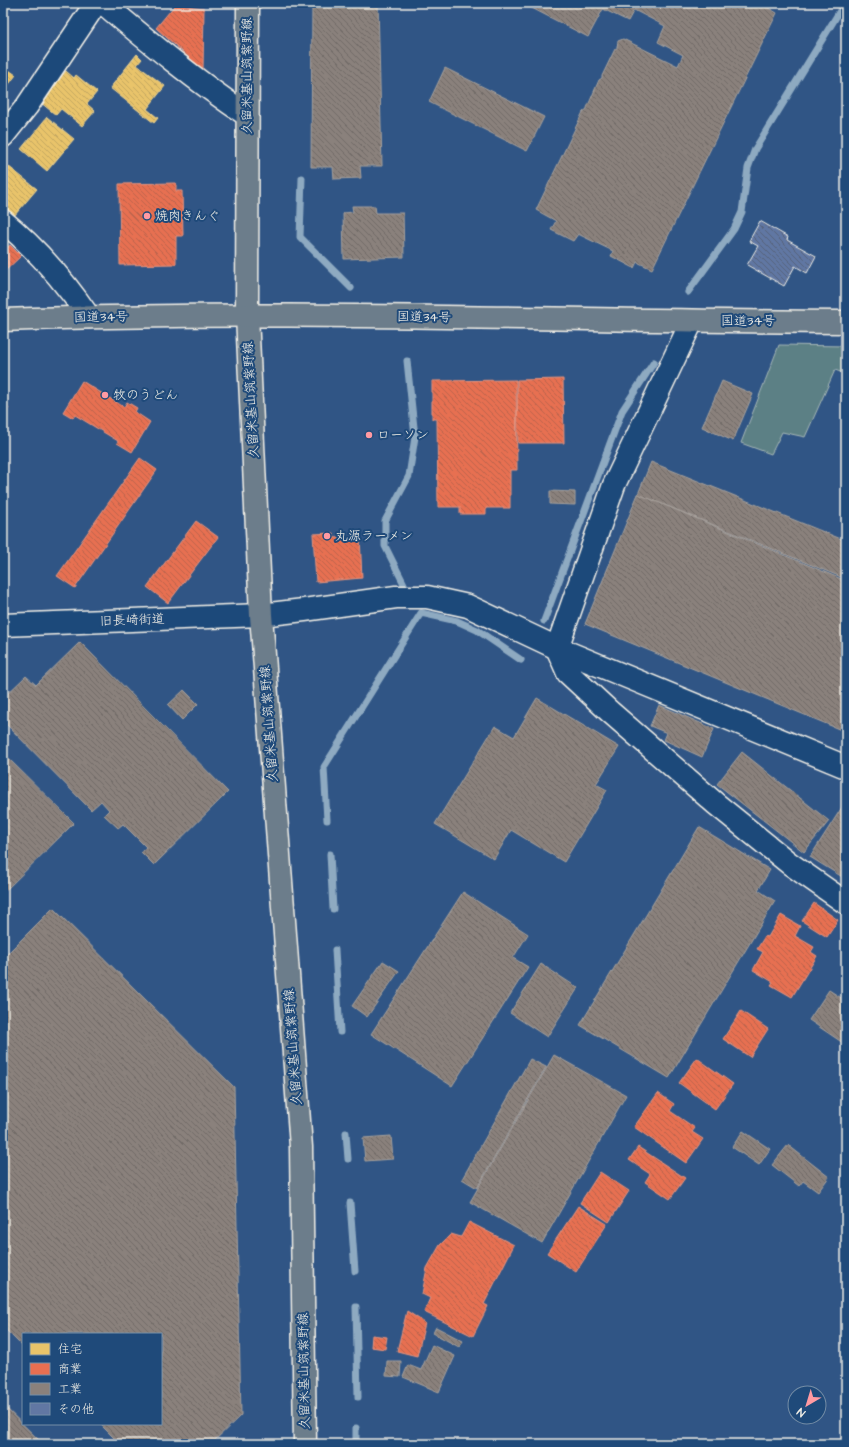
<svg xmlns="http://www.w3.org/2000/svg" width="849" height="1447" viewBox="0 0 849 1447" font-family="'Architects Daughter','Klee One',sans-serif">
<defs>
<pattern id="homes-back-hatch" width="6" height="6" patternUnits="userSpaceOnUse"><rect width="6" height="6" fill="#e9c46a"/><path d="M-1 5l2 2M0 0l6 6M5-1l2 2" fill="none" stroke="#c1a561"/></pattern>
<pattern id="shops-back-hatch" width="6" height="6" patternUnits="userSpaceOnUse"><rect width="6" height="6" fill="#e76f51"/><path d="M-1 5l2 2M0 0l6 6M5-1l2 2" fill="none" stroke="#b8634e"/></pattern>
<pattern id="industry-back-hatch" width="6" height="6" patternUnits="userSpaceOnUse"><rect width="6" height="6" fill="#8a817c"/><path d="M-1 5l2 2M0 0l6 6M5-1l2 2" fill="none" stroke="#706a66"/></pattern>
<pattern id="building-back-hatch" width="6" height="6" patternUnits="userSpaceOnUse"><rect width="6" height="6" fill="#6177a3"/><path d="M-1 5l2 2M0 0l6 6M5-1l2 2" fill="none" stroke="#566279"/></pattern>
</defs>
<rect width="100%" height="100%" fill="#305585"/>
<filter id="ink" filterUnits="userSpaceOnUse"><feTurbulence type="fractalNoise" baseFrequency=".025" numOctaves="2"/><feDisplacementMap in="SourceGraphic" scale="8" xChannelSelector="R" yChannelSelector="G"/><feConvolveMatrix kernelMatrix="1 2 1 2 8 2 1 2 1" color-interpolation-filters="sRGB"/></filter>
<g filter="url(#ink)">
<polygon fill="#5b8085" stroke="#a8b8b6" points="779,345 846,346 846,374 835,370 805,437 782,432 771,454 741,443"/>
<g fill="url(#homes-back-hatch)" stroke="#ecd290">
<polygon points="137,54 142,59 137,65 165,86 147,109 158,118 154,123 110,88"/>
<polygon points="3,66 16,75 3,92"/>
<polygon points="66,71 74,78 76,75 97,92 87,104 95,111 82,126 61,109 56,115 40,102"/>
<polygon points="47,117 74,139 47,171 21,149"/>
<polygon points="3,162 37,189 14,216 3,207"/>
</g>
<g fill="url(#shops-back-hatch)" stroke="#eb967e">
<polygon points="175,5 204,8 203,70 156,28"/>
<polygon points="176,183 176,191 182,191 183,236 176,236 176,264 120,265 119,184"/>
<polygon points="10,245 21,256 3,273 3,251"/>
<polygon points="563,379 564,443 518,443 517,380"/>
<polygon points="516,380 517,470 510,470 510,508 486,508 486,514 460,514 460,507 438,507 437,419 432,419 432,381"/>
<polygon points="82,381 124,407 127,402 137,408 135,412 150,422 132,452 117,443 118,441 75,415 73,418 63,412"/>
<polygon points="3,404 9,408 3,415"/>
<polygon points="140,458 157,470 75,588 57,576"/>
<polygon points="196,521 218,537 168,603 147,587"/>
<polygon points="333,533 334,538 360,536 362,578 316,582 313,534"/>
<polygon points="814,903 838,920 827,937 802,921"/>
<polygon points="781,915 800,926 795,936 814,947 811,952 817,956 792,997 771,985 773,982 753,970 763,952 757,949 765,936 768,937"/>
<polygon points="741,1011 768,1029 750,1057 723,1039"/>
<polygon points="697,1058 733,1084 715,1109 679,1083"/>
<polygon points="658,1093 674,1104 670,1111 695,1128 692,1132 703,1139 686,1163 634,1127"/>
<polygon points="638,1147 685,1178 670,1199 645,1182 650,1174 629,1160"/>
<polygon points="600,1172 629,1191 609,1222 580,1203"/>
<polygon points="578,1206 607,1224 576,1272 547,1253"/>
<polygon points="469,1222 514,1245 484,1304 488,1306 473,1336 424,1312 430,1298 422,1294 427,1268 440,1245 451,1234 461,1237"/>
<polygon points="407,1311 425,1323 417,1356 397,1351"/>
<polygon points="372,1335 387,1337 385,1349 371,1347"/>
</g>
<g fill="url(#industry-back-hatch)" stroke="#aaa39c">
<polygon points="312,3 378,3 382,166 360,166 361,178 334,179 333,167 311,167"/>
<polygon points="525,3 766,3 765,6 777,13 652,269 637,262 634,268 611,256 613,251 578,234 573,241 551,230 556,221 536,210 583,112 587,109 587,108 599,80 602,78 602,76 615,49 617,48 618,41 623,39 678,66 683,55 658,42 665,26 634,10 628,21 603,9 588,37 524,4"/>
<polygon points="445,68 544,117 527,151 429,102"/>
<polygon points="352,206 375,206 376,213 403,213 404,257 344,259 343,213 353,212"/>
<polygon points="722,381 753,394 733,441 702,427"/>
<polygon points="651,462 846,541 846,579 638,494"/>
<polygon points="550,491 575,492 575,505 550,504"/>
<polygon points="638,494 846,581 846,732 585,624"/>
<polygon points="80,642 228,792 154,865 141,852 146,847 123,824 118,828 104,815 109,810 101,801 91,810 3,721 3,698 26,676 36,685"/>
<polygon points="184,690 198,704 182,720 168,705"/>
<polygon points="537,698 619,747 596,784 607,790 564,862 511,830 494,859 435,824 495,726 514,737"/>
<polygon points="659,705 714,729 702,757 664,740 667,733 650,726"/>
<polygon points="742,752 829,821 804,852 717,784"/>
<polygon points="7,757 74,823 3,893 3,761"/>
<polygon points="846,801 846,884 842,881 844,878 810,857"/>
<polygon points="699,827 770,870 758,890 775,901 669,1078 580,1025"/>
<polygon points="463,892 528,934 513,958 528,967 452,1086 371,1034"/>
<polygon points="53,908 234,1087 241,1415 211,1444 120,1444 100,1424 161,1424 161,1334 23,1334 23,1347 3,1327 3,958"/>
<polygon points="383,961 399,971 367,1017 352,1006"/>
<polygon points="541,964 578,988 547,1037 510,1013"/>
<polygon points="829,990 846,1001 846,1045 809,1020"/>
<polygon points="554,1055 626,1095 542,1243 470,1202"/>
<polygon points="530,1059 546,1067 477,1188 462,1179"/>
<polygon points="743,1131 770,1149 759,1165 732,1147"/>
<polygon points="391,1136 393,1159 365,1161 363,1138"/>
<polygon points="788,1145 829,1177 818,1192 803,1181 799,1186 772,1165"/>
<polygon points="436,1327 463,1341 459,1347 433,1333"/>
<polygon points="432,1345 455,1356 439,1392 403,1377 408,1365 421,1370"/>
<polygon points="387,1361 401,1361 400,1377 386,1376"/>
<polygon points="3,1405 43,1444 3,1444"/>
</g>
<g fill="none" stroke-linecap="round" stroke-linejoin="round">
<g stroke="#8eaac1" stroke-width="7">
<polyline points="302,178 300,237 351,288"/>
<polyline points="688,292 734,229 742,212 748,168 755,149 841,9 840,3"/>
<polyline points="404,584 385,546 385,521 409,476 415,437 407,361"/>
<polyline points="544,621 622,411 654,362"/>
<polyline points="327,820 324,767 421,613 457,621 477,630 521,660"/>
<polyline points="330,854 333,909"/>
<polyline points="335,950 340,1032"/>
<polyline points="346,1133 348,1159"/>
<polyline points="350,1203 355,1271"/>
<polyline points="356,1307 358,1397"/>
<polyline points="356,1444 356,1428"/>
</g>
</g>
<polygon fill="url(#building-back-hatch)" stroke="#f4f1e8" points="760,221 788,237 787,240 816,256 807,273 795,266 784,286 747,265 758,246 749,241"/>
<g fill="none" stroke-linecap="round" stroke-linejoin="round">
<defs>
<g id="minor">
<path d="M103 3C149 42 196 81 247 115"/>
<polyline points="3,136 27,106 96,3"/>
<path d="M3 221C36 248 65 282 89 317"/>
<polyline points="692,321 614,485 557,648 568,673 609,711 716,804 789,863 846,903"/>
<polyline points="3,625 261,615 304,610 396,597 427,597 468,606 557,648 846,767"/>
</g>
<polyline id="major" points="248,3 247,315 261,615 301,1147 305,1444"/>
<path id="highway" d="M3 320C284 309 565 321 846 322"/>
</defs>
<use href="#minor" stroke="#f4f1e8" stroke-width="25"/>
<use href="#major" stroke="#f4f1e8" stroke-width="25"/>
<use href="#highway" stroke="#f4f1e8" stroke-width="25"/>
<use href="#minor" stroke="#1f4a7a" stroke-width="22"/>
<use href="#major" stroke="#6c7d8b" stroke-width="22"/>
<use href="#highway" stroke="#6c7d8b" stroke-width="22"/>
</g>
</g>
<g fill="#ff9aa2" stroke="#1f4a7a" stroke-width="1.5">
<circle cx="147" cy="216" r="4"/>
<circle cx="105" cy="395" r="4"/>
<circle cx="369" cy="435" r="4"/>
<circle cx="327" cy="536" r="4"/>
</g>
<g text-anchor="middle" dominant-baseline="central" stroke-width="4" stroke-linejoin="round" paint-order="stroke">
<g font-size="13" fill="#f4f1e8" stroke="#1f4a7a">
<text transform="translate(247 76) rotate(-90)">久留米基山筑紫野線</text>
<text transform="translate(101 317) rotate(-1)">国道34号</text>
<text transform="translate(424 317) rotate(1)">国道34号</text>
<text x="748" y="321">国道34号</text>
<text transform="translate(251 400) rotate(-93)">久留米基山筑紫野線</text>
<text transform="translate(132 620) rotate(-2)">旧長崎街道</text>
<text transform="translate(269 724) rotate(-94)">久留米基山筑紫野線</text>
<text transform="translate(293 1047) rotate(-94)">久留米基山筑紫野線</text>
<text transform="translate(304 1371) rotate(-91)">久留米基山筑紫野線</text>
</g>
<g font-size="13" fill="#f4f1e8" stroke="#1f4a7a" text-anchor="start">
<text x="155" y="216">焼肉きんぐ</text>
<text x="113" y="395">牧のうどん</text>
<text x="377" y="435">ローソン</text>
<text x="335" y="536">丸源ラーメン</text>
</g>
</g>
<rect width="849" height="1447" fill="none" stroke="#1f4a7a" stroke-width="16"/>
<rect x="8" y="8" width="833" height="1431" fill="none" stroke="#f4f1e8" stroke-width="1.5" filter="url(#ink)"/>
<rect x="22" y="1333" width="140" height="92" fill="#1f4a7a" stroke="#748da6"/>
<rect x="30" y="1343" width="20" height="12" fill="#e9c46a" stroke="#748da6"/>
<text x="58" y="1353" font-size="12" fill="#f4f1e8">住宅</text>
<rect x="30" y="1363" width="20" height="12" fill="#e76f51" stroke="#748da6"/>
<text x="58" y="1373" font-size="12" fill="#f4f1e8">商業</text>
<rect x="30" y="1383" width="20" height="12" fill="#8a817c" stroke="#748da6"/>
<text x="58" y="1393" font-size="12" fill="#f4f1e8">工業</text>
<rect x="30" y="1403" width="20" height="12" fill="#6177a3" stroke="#748da6"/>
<text x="58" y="1413" font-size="12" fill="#f4f1e8">その他</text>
<g transform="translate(807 1405) rotate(218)"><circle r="19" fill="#1f4a7a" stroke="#748da6"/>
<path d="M0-3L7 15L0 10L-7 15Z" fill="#ff9aa2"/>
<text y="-6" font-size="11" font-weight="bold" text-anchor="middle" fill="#f4f1e8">N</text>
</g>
</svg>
